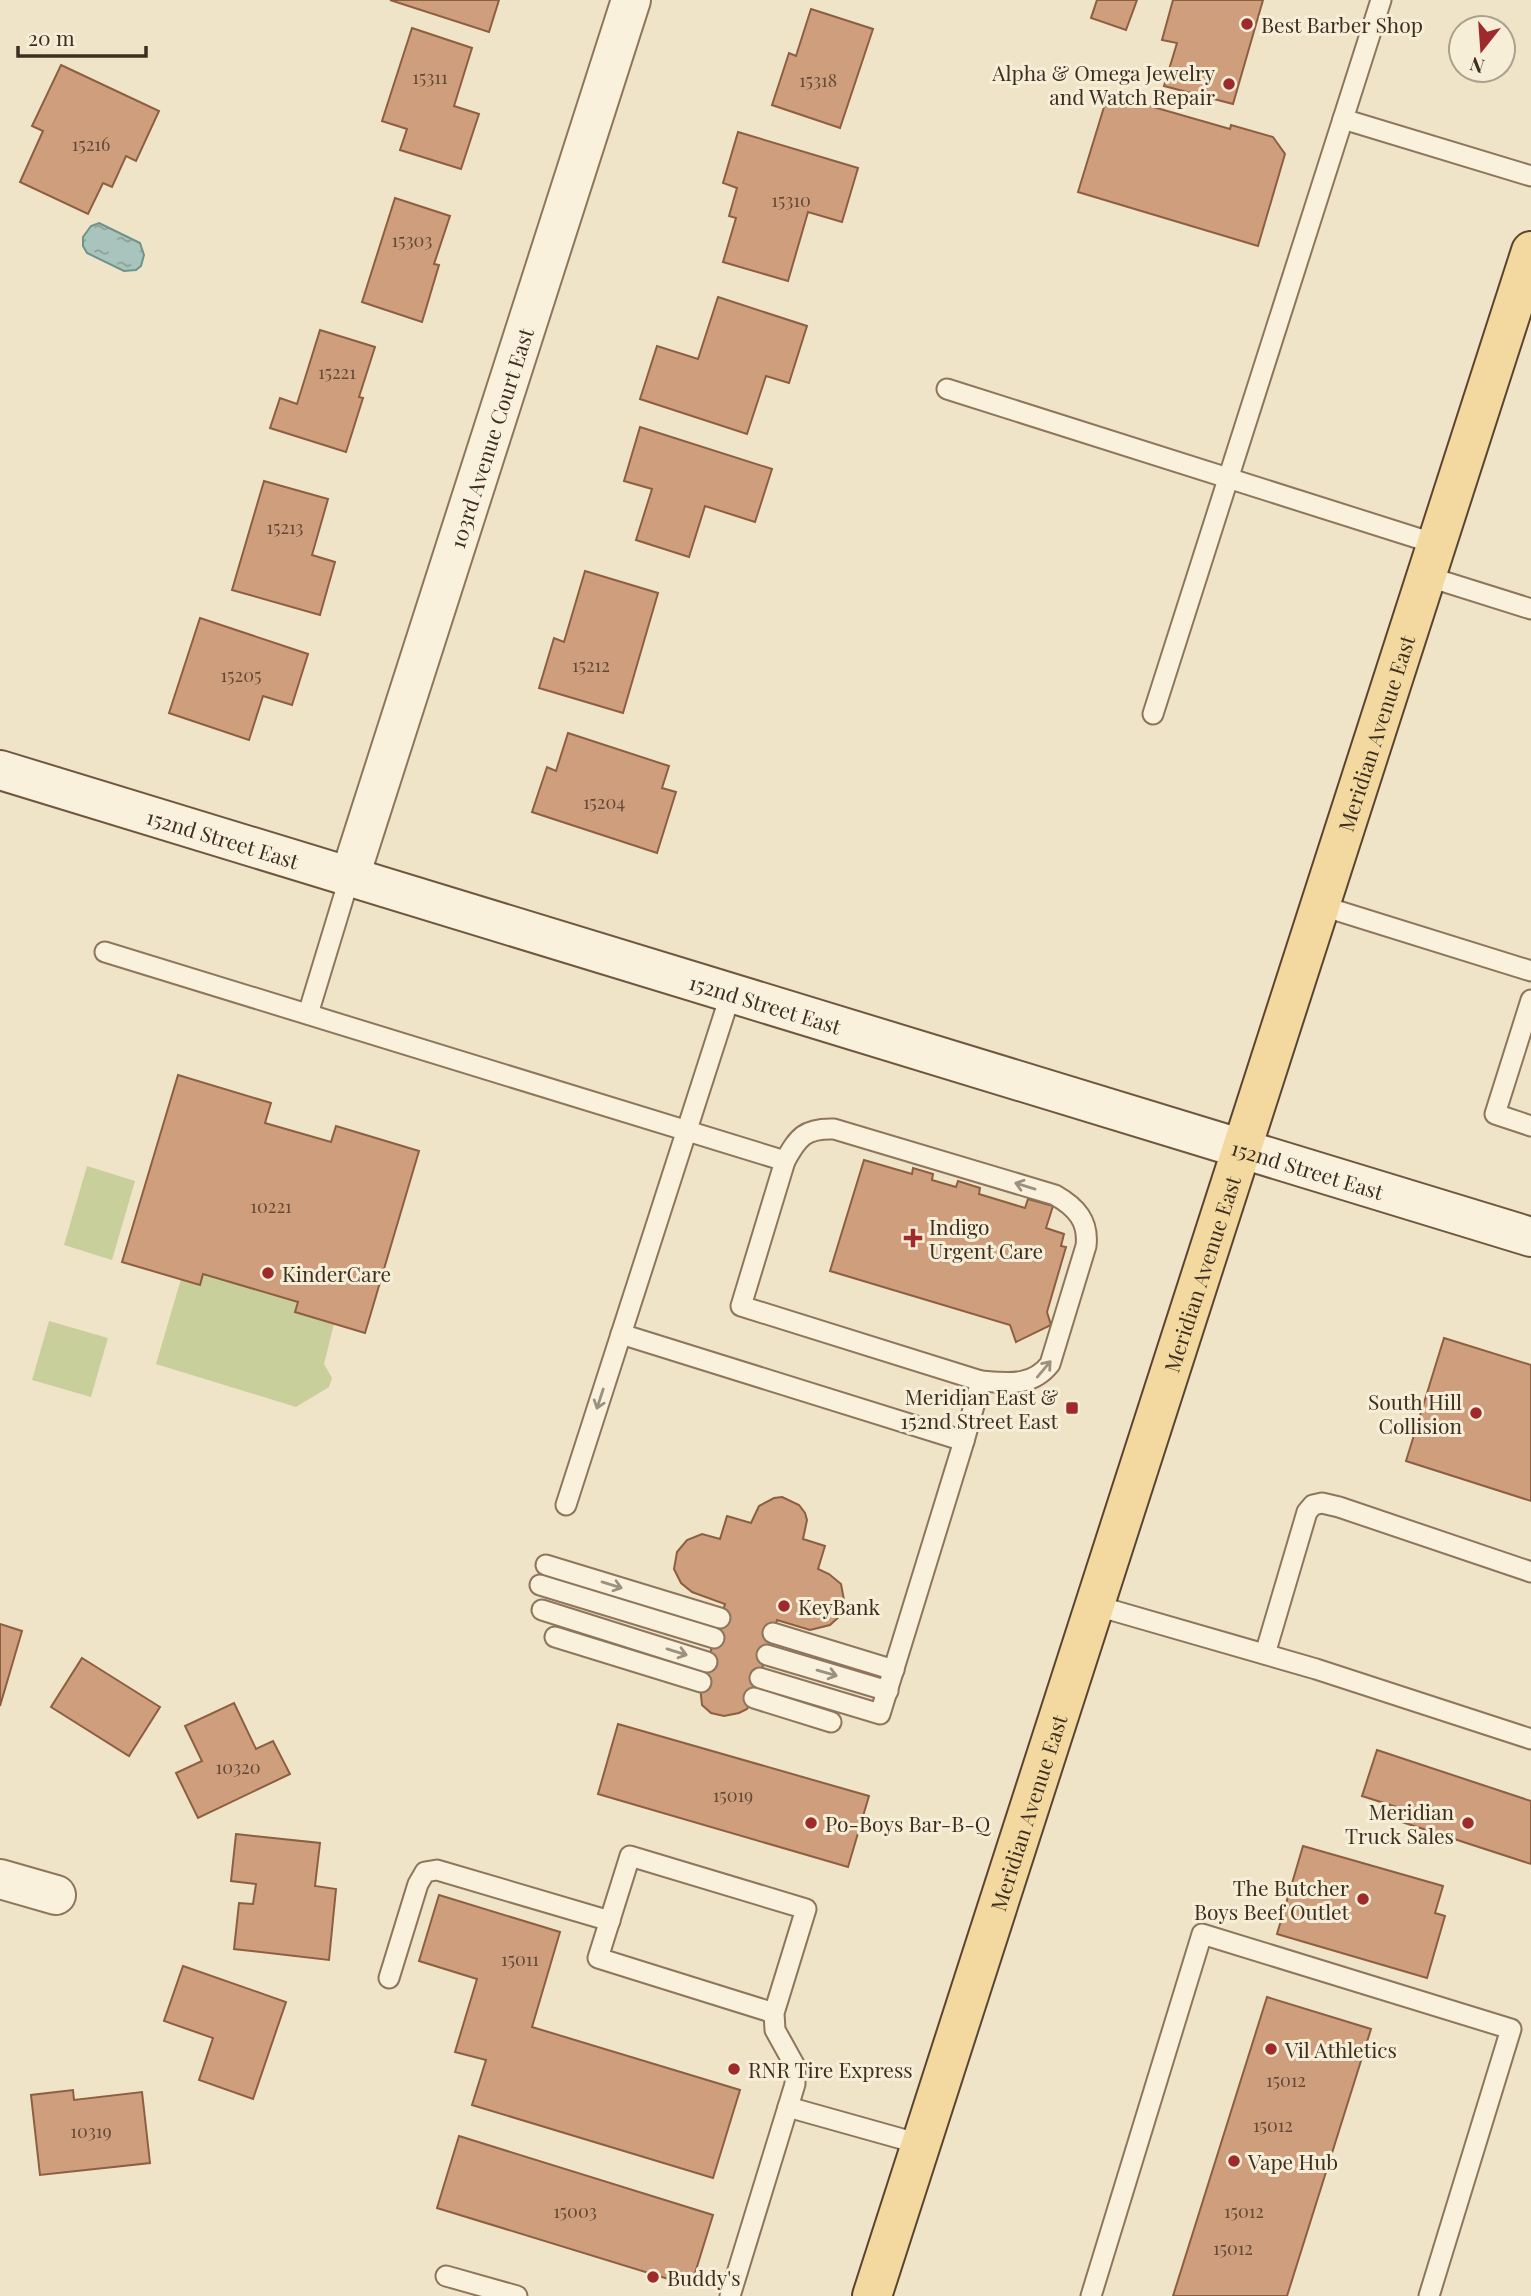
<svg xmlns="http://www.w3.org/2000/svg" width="1531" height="2296" viewBox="0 0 1531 2296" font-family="'Playfair Display',serif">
<defs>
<pattern id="water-ripples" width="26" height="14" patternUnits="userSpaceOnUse" patternTransform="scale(1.75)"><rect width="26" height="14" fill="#a9c4bc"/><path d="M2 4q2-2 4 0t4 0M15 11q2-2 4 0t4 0" fill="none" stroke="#8ba098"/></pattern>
</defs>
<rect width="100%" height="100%" fill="#f0e4c8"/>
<g fill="#c9cf9b">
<polygon points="87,1166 135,1181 112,1260 64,1245"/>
<polygon points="203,1274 298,1302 295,1312 334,1324 324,1364 332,1378 329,1387 296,1407 156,1364 181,1279 199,1285"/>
<polygon points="49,1321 108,1338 91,1397 32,1380"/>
</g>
<polygon fill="url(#water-ripples)" stroke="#6f938a" stroke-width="2" points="99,223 140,243 144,255 141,266 136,270 124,271 87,253 83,246 83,237 91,226"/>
<g fill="#cf9f7d" stroke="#8d5f41" stroke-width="2">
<polygon points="390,0 499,0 489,32"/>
<polygon points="1097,0 1137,0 1126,30 1091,18"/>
<polygon points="1173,0 1263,0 1233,104 1164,86 1177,43 1162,40"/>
<polygon points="811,9 873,29 840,128 772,105 789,53 796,56"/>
<polygon points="412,28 472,48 454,106 479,114 461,169 400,150 407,129 382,121"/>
<polygon points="61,65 159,111 136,161 126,156 112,187 103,183 88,214 20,182 43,131 32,126"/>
<polygon points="1108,94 1230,129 1231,125 1273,137 1285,154 1258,246 1078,192"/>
<polygon points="738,132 858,168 842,222 808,212 788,281 723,262 736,218 729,216 737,188 723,183"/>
<polygon points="395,198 450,216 434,264 439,265 422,322 362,302"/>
<polygon points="718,297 807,326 789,383 766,376 747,434 640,399 657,346 698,359"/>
<polygon points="320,330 375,347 359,397 363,398 346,452 270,428 280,398 297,404"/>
<polygon points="640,427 772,469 755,522 705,506 689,557 636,540 652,489 624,481"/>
<polygon points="264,481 328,499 312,555 335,562 320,615 232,590"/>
<polygon points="585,571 658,593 623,713 539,688 554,638 564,642"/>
<polygon points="200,618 308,654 292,705 263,696 249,740 169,713"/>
<polygon points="568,733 669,766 662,788 676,792 657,853 532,812 547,767 556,771"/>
<polygon points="178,1075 271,1103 265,1123 331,1142 336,1126 419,1151 365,1333 295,1312 298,1302 203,1274 200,1285 122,1262"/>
<polygon points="864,1160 912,1174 913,1168 933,1174 932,1180 956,1187 958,1181 980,1188 979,1194 1025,1208 1028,1199 1053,1206 1046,1228 1064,1234 1061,1246 1066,1247 1047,1312 1051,1325 1016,1342 1010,1325 830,1271"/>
<polygon points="1444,1338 1531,1365 1531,1501 1406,1461"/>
<polygon points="782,1497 799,1505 805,1513 807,1520 803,1539 825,1546 818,1569 829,1574 841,1584 844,1600 841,1615 830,1625 810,1630 777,1620 752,1701 747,1709 739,1713 724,1716 711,1713 702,1705 700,1686 725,1604 692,1592 681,1583 674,1569 677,1552 687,1540 702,1534 720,1539 727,1516 751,1523 759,1506 774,1498"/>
<polygon points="0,1624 22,1631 0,1706"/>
<polygon points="82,1658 160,1707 129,1756 51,1707"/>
<polygon points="234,1703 256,1749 273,1741 290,1774 198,1818 176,1773 202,1761 185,1726"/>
<polygon points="618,1724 869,1796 848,1867 598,1794"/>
<polygon points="1377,1750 1531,1801 1531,1864 1402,1822 1406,1810 1362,1796"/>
<polygon points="236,1834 320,1843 315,1886 336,1889 329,1960 234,1949 239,1903 253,1904 256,1884 231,1881"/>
<polygon points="1303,1846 1443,1886 1435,1913 1445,1916 1427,1978 1277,1934"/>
<polygon points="439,1895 560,1932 532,2027 740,2090 713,2178 472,2105 486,2060 455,2052 477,1979 419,1961"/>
<polygon points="183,1966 286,2002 253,2099 199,2080 213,2038 164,2021"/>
<polygon points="1267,1997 1371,2029 1287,2296 1173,2296"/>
<polygon points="73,2090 74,2100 142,2092 150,2163 40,2175 31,2095"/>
<polygon points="459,2136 713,2215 691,2286 437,2208"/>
</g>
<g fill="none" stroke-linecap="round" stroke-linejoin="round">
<defs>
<g id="lane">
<polyline points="1343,119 1381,0"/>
<polyline points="947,389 1436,544"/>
<polyline points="1426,576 1531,609"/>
<polyline points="1153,714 1343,119 1531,176"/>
<polyline points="1319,905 1531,971"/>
<polyline points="105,952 785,1161 741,1306 981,1381 964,1441"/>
<polyline points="1531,1000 1495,1114 1531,1126"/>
<polyline points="308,1014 350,876"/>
<path d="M785 1161C798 1137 805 1128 834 1129L1055 1195C1076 1207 1089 1221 1086 1246L1050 1364C1032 1387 1008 1383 981 1381"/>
<polyline points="621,1334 964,1441 880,1714 760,1678"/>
<polyline points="566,1505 731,993"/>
<polyline points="546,1565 720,1618"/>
<polyline points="540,1585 714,1638"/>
<polyline points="1094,1605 1316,1669 1531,1739"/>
<polyline points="542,1610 707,1662"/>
<polyline points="773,1633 894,1670"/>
<polyline points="555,1637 701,1682"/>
<polyline points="1265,1654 1307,1512 1313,1505 1322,1503 1339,1507 1531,1572"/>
<polyline points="767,1655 888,1691"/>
<polyline points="754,1698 831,1722"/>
<polyline points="389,1978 418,1884 425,1872 437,1870 610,1921"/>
<polyline points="774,2013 806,1909 630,1856 598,1958 774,2013 775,2030 795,2066 795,2084 788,2107 920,2144"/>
<polyline points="446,2276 517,2296"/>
<polyline points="730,2296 788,2107"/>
<polyline points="1091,2296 1202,1934 1511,2029 1429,2296"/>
</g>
<g id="street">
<path id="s1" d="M350 876 631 0"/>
<polyline points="0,1879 56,1895"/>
</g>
<g id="secondary">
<path id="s2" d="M0 770 1531 1237"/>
</g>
<g id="primary">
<path id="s3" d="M872 2296 1531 251"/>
</g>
</defs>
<use href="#lane" stroke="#8d765c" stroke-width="23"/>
<use href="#street" stroke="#8d765c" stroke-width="42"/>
<use href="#secondary" stroke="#6f573f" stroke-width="42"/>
<use href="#primary" stroke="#5b4430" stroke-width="42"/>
<use href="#lane" stroke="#faf1dc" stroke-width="19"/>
<use href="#street" stroke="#faf1dc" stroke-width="38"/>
<use href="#secondary" stroke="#faf1dc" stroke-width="38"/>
<use href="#primary" stroke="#f3d9a0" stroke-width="38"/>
</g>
<defs><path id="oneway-shaft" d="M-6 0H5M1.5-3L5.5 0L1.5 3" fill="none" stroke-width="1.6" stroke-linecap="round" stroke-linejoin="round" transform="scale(1.75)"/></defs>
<g stroke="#9c907e">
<use href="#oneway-shaft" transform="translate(1025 1186) rotate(-163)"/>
<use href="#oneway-shaft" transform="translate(1044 1369) rotate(-50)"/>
<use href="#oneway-shaft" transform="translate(600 1399) rotate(108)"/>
<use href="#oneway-shaft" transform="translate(612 1585) rotate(17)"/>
<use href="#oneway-shaft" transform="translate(677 1652) rotate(17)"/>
<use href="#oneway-shaft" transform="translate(827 1673) rotate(16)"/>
</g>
<g fill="#9e2a2b" stroke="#f7eed8" stroke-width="2.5">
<circle cx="1247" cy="24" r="7"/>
<circle cx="1229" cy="84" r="7"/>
<path d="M909.5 1227.5h7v7h7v7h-7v7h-7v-7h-7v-7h7z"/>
<circle cx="268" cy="1273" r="7"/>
<rect x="1065" y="1401" width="14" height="14" rx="3.5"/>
<circle cx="1476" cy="1413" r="7"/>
<circle cx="784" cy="1606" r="7"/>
<circle cx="811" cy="1823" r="7"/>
<circle cx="1468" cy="1823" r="7"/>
<circle cx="1363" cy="1899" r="7"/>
<circle cx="1271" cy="2049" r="7"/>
<circle cx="734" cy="2069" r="7"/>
<circle cx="1234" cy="2161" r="7"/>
<circle cx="653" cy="2277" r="7"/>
</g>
<g text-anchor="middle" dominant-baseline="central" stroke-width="6" stroke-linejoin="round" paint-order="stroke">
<g font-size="18" fill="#624a37">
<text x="430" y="77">15311</text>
<text x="818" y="80">15318</text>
<text x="91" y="144">15216</text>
<text x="791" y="200">15310</text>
<text x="412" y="240">15303</text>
<text x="337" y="372">15221</text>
<text x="285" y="527">15213</text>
<text x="591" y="665">15212</text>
<text x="241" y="675">15205</text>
<text x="604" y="802">15204</text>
<text x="271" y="1206">10221</text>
<text x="238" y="1767">10320</text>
<text x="733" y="1795">15019</text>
<text x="520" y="1959">15011</text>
<text x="1286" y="2080">15012</text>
<text x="1273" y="2125">15012</text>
<text x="91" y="2131">10319</text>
<text x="575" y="2211">15003</text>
<text x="1244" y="2211">15012</text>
<text x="1233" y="2248">15012</text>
</g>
<g font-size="21" fill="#3d2e20" stroke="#f7eed8" text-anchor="start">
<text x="1261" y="24">Best Barber Shop</text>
<text x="1215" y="72" text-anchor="end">Alpha &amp; Omega Jewelry<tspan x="1215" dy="24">and Watch Repair</tspan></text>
<text x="929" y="1226">Indigo<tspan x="929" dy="24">Urgent Care</tspan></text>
<text x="282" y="1273">KinderCare</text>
<text x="1058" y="1396" text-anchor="end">Meridian East &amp;<tspan x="1058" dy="24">152nd Street East</tspan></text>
<text x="1462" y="1401" text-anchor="end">South Hill<tspan x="1462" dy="24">Collision</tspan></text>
<text x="798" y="1606">KeyBank</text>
<text x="1454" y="1811" text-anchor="end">Meridian<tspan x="1454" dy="24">Truck Sales</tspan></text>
<text x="825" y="1823">Po-Boys Bar-B-Q</text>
<text x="1349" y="1887" text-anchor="end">The Butcher<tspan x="1349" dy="24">Boys Beef Outlet</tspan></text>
<text x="1285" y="2049">Vil Athletics</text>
<text x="748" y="2069">RNR Tire Express</text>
<text x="1248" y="2161">Vape Hub</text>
<text x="667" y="2277">Buddy's</text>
</g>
<g font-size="21" fill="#3d2e20" stroke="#f7eed8">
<text stroke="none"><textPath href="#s1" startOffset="460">103rd Avenue Court East</textPath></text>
<text stroke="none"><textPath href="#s3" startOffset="1642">Meridian Avenue East</textPath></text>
<text stroke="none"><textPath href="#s2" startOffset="233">152nd Street East</textPath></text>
<text stroke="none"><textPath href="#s2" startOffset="800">152nd Street East</textPath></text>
<text stroke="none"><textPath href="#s2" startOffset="1367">152nd Street East</textPath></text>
<text stroke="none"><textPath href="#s3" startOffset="1074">Meridian Avenue East</textPath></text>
<text stroke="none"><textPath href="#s3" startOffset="508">Meridian Avenue East</textPath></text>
</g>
</g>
<g transform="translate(1482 49) rotate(197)"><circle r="33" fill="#f7eed8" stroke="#ada18e" stroke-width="2"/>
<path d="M0-5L12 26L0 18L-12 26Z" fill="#9e2a2b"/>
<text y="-10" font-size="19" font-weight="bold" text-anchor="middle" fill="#3d2e20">N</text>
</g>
<path d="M18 46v10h128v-10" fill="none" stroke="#3d2e20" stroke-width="3.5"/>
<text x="28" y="46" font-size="21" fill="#3d2e20" stroke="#f7eed8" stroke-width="5" paint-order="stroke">20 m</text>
</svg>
